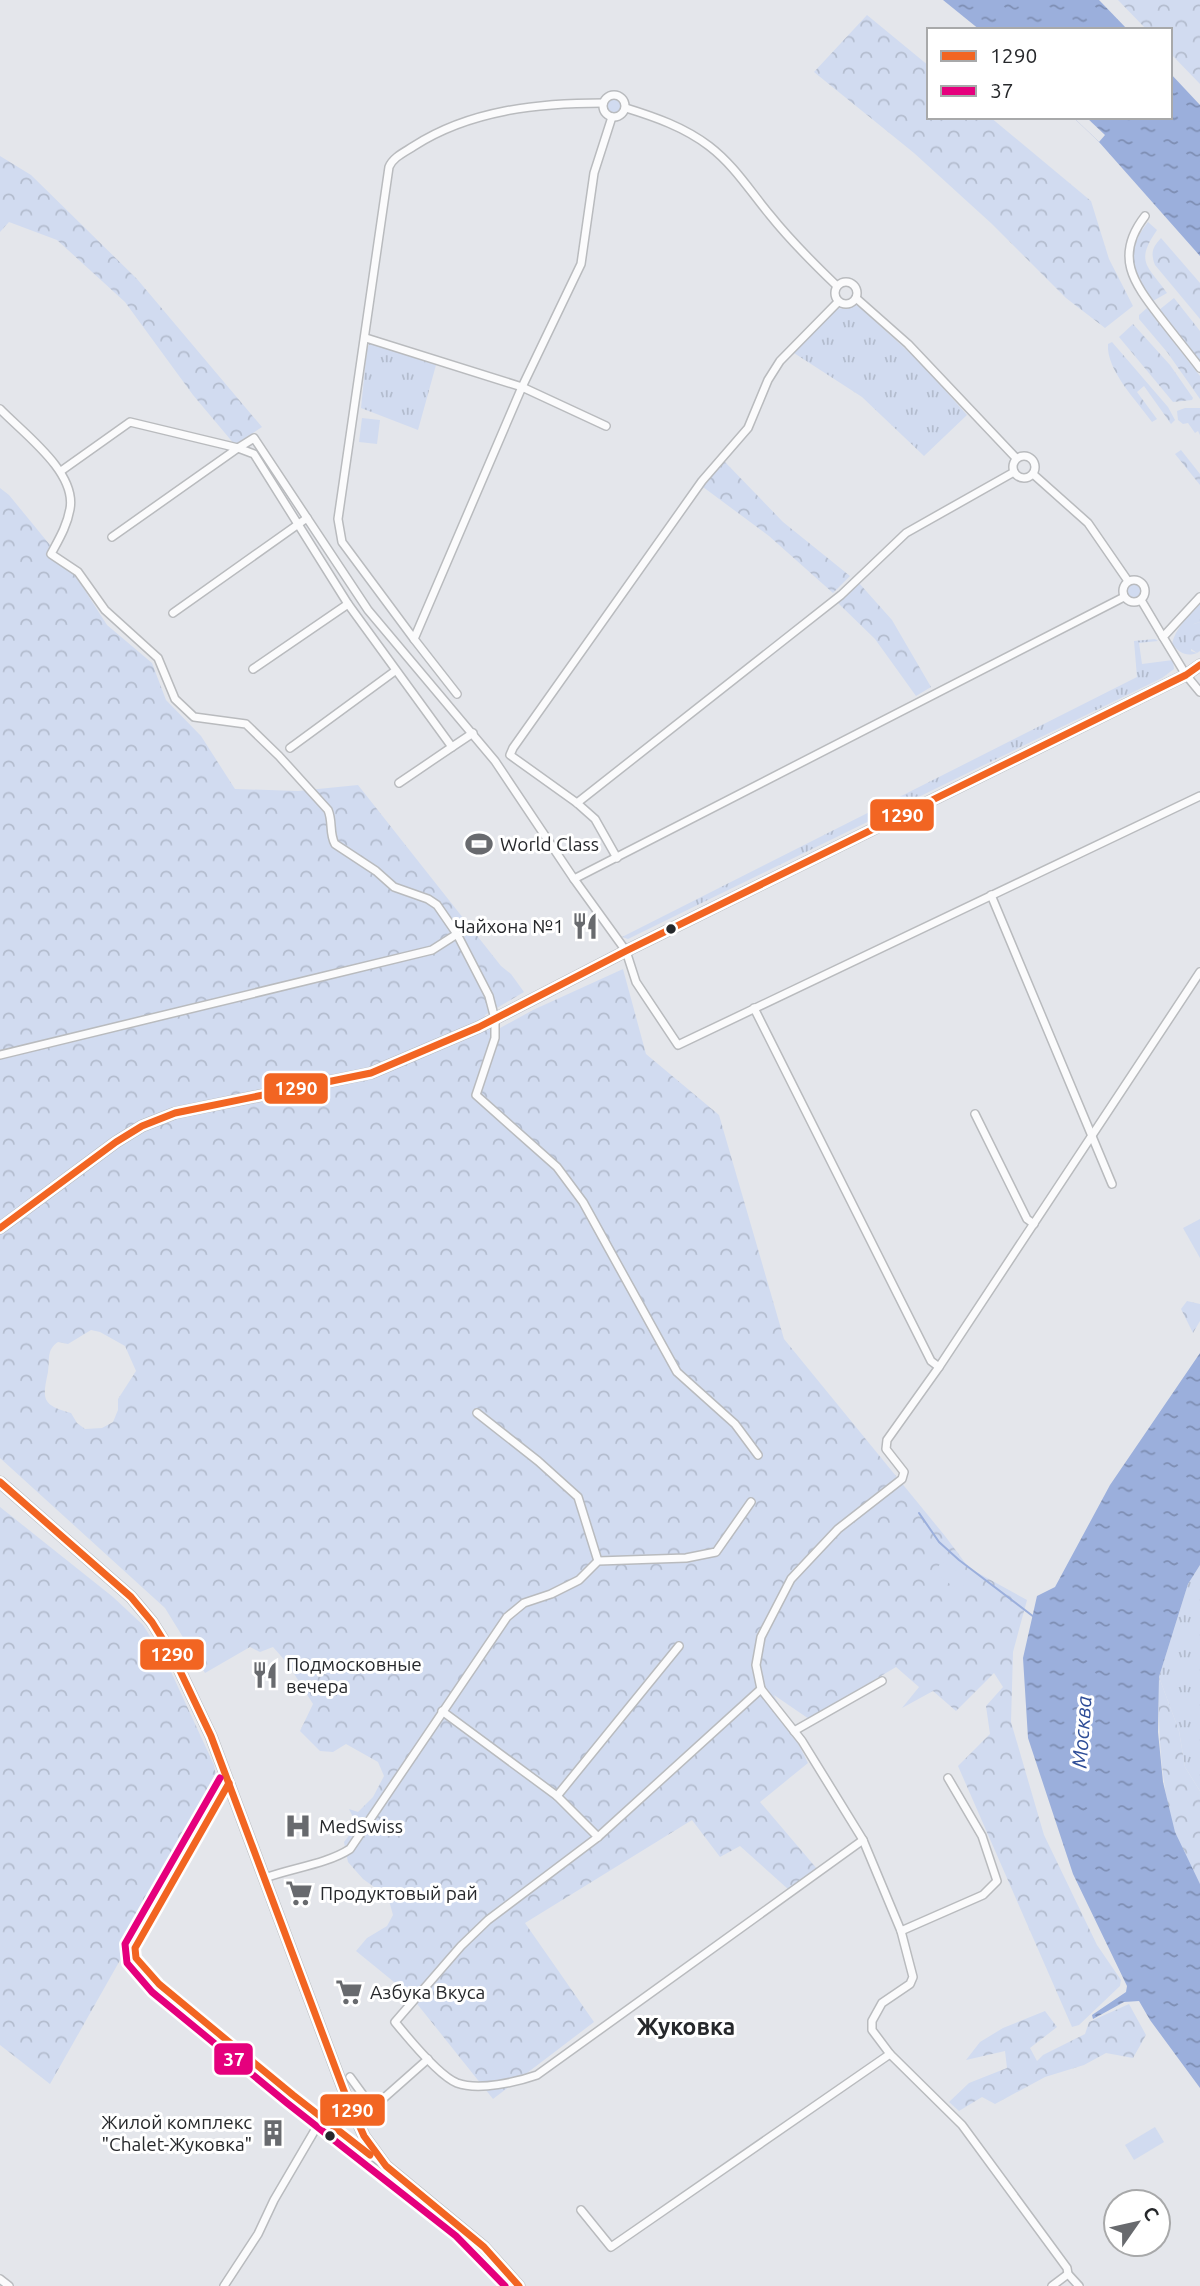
<svg xmlns="http://www.w3.org/2000/svg" width="1200" height="2286" viewBox="0 0 1200 2286" font-family="Ubuntu,sans-serif">
<defs>
<pattern id="grass-tufts" width="24" height="20" patternUnits="userSpaceOnUse" patternTransform="scale(1.75)"><rect width="24" height="20" fill="#d1dbf0"/><path d="M3 7l-1-3M5 7V3M7 7l1-3M15 17l-1-3M17 17v-4M19 17l1-3" fill="none" stroke="#b3bcce"/></pattern>
<pattern id="forest-crowns" width="20" height="18" patternUnits="userSpaceOnUse" patternTransform="scale(1.75)"><rect width="20" height="18" fill="#d1dbf0"/><path d="M2 6a3 3 0 1 1 6 0M12 15a3 3 0 1 1 6 0" fill="none" stroke="#b3bcce"/></pattern>
<pattern id="water-ripples" width="26" height="14" patternUnits="userSpaceOnUse" patternTransform="scale(1.75)"><rect width="26" height="14" fill="#9bafdc"/><path d="M2 4q2-2 4 0t4 0M15 11q2-2 4 0t4 0" fill="none" stroke="#7e8eb3"/></pattern>
</defs>
<rect width="100%" height="100%" fill="#e4e6eb"/>
<g fill="url(#grass-tufts)">
<circle cx="615" cy="106" r="8"/>
<polygon points="856,304 921,363 967,415 924,456 862,397 794,353 837,308 847,309"/>
<polygon points="369,344 374,344 436,365 418,430 361,408 367,349"/>
<circle cx="1134" cy="591" r="8"/>
<path d="M1200 604V622L1194 624 1191 651 1197 653C1186 657 1180 653 1172 644 1175 628 1189 616 1200 604Z"/>
<polygon points="1155,639 1158,641 1139,643 1142,664 1173,660 1174,669 1162,678 628,939 622,937 1137,677 1134,641"/>
<polygon points="1200,1565 1200,1791 1185,1767 1179,1731 1159,1677 1188,1584"/>
</g>
<g fill="url(#forest-crowns)" fill-rule="evenodd">
<polygon points="1118,0 1200,0 1200,84 1170,53 1170,30 1147,30"/>
<polygon points="867,15 929,66 929,117 990,117 1091,201 1109,259 1133,306 1105,328 1066,298 992,224 914,153 814,72"/>
<polygon points="0,156 31,175 137,279 262,427 235,445 193,395 125,302 57,240 9,222 0,232"/>
<path d="M1148 222 1157 230C1135 262 1147 265 1167 293L1153 301C1132 272 1124 252 1148 222Z"/>
<path d="M1161 238 1200 283V319L1155 265C1150 252 1153 247 1161 238Z"/>
<polygon points="1174,298 1200,331 1200,362 1159,310"/>
<polygon points="1147,308 1200,376 1200,399 1167,352 1139,319 1139,315"/>
<polygon points="1133,324 1170,365 1193,398 1192,400 1173,402 1119,337"/>
<path d="M1112 342 1168 407 1175 420 1171 424 1144 386 1137 392 1157 419 1152 422C1137 401 1106 370 1108 344Z"/>
<polygon points="1185,408 1200,408 1200,435 1198,431 1195,433 1188,423 1183,424 1178,420 1177,411"/>
<polygon points="1181,450 1200,474 1200,485 1175,454"/>
<polygon points="724,461 783,522 850,576 833,593 769,536 703,487"/>
<path d="M0 488 9 495 77 578 107 625 152 663 166 700 201 736 235 789 298 791 358 785 501 966 511 974 524 992 485 1015 491 1033 533 1010 623 969 646 1054 719 1115 784 1339 945 1536 969 1568 1027 1600 1013 1652 1011 1722 1044 1835 1097 1945 1121 1980 1120 1986 1079 2025 1072 2027 958 1766 990 1734 986 1706 1003 1687 994 1673 956 1711 933 1691 902 1708 919 1687 896 1667 809 1719 774 1695 808 1763 760 1802 818 1870 789 1890 740 1846 720 1857 692 1820 525 1923 594 2022 493 2099 410 1995 356 1951 367 1938 387 1926 393 1915 388 1897 363 1879 348 1862 344 1842 357 1825 349 1809 358 1812 373 1797 384 1776 378 1762 346 1744 333 1752 320 1751 300 1731 313 1704 288 1664 273 1647 260 1652 250 1647 205 1673 165 1608 0 1458ZM91 1330 100 1332 125 1346 136 1371 118 1399V1410L113 1422 102 1428 85 1429 77 1423 71 1413C42 1405 42 1400 48 1372 50 1360 46 1350 58 1342L68 1344Z"/>
<polygon points="859,583 892,620 931,687 916,696 875,639 838,603"/>
<polygon points="1200,622 1200,651 1197,653 1187,646 1187,636 1194,624"/>
<polygon points="1187,1301 1200,1304 1200,1321 1193,1333 1181,1309"/>
<polygon points="0,1507 113,1597 143,1625 167,1663 214,1765 218,1787 50,2084 0,2045"/>
<path d="M1159 1677 1179 1731 1185 1767 1200 1791V1884C1191 1867 1179 1848 1174 1830 1160 1780 1158 1729 1159 1677Z"/>
<polygon points="1129,2004 1146,2035 1133,2058 1106,2053 1084,2065 1045,2077 995,2104 982,2097 959,2111 949,2102 969,2083 1007,2068 1005,2051 966,2060 980,2042 1003,2028 1045,2011 1057,2027 1030,2048 1037,2061 1043,2055 1085,2034 1089,2022"/>
</g>
<g fill="#d1dbf0">
<polygon points="362,418 380,420 377,444 359,442"/>
<polygon points="1200,1219 1200,1258 1183,1228"/>
<polygon points="942,1561 968,1578 960,1591 934,1573"/>
<polygon points="1155,2127 1164,2142 1134,2160 1125,2145"/>
</g>
<g fill="url(#water-ripples)">
<polygon points="943,0 1099,0 1128,30 980,30"/>
<polygon points="1170,73 1200,105 1200,256 1099,142 1073,117 1170,117"/>
<polygon points="1200,1353 1200,1565 1188,1584 1159,1677 1158,1732 1163,1782 1175,1832 1200,1884 1200,2088 1150,2020 1139,2001 1124,2002 1093,2019 1092,2015 1126,1992 1127,1986 1073,1874 1028,1738 1023,1658 1037,1596 1055,1587 1110,1485"/>
</g>
<polygon fill="#e4e6eb" points="1073,117 1086,117 1105,135 1099,142"/>
<g fill="none" stroke-linecap="round" stroke-linejoin="round">
<polyline stroke="#9bafdc" stroke-width="2" points="919,1513 939,1542 959,1560 1034,1617"/>
<defs>
<g id="minor">
<circle cx="614" cy="106" r="11"/>
<path d="M626 108C655 117 684 127 709 146 734 165 750 191 770 215 790 240 813 263 837 286"/>
<path d="M1145 216C1114 256 1133 282 1160 317 1173 334 1187 351 1200 368"/>
<circle cx="846" cy="293" r="11"/>
<polyline points="856,298 908,344 1016,458"/>
<polyline points="366,338 522,387 606,426"/>
<path d="M0 409C23 433 77 472 70 509 67 526 59 539 51 554L78 572 105 610 158 658 175 699 194 717 246 724 279 756 328 810C333 821 329 834 335 844L376 871 394 887 428 899 437 905 457 934 489 996 495 1019V1038L476 1095 557 1167 583 1202 677 1372 735 1424 758 1455"/>
<polyline points="238,448 254,454 348,604 452,747 399,783"/>
<polyline points="238,448 254,438 307,518"/>
<circle cx="1024" cy="467" r="11"/>
<polyline points="61,471 130,422 238,448 112,537"/>
<polyline points="1033,474 1088,523 1128,581"/>
<circle cx="1134" cy="591" r="11"/>
<polyline points="1200,597 1163,637 1186,675 1200,692"/>
<polyline points="1141,600 1163,637"/>
<polyline points="173,613 307,518 368,610 495,761 574,879 626,951 636,982 678,1045 1200,796"/>
<path d="M414 639 342 542 338 519 389 167C393 157 405 152 414 146 470 110 539 103 603 103"/>
<polyline points="253,669 348,604"/>
<polyline points="457,694 414,639 522,387 581,264 594,173 612,117"/>
<polyline points="452,747 473,733"/>
<polyline points="290,748 395,671"/>
<polyline points="577,803 841,595 906,533 1014,472"/>
<polyline points="617,858 595,819 577,803 510,755 513,748 702,481 748,428 768,380 780,361 838,302"/>
<polyline points="574,879 1124,597"/>
<polyline points="991,895 1112,1184"/>
<path d="M754 1008 931 1361 939 1367 887 1440 886 1449 904 1472 902 1479 838 1529 791 1579 761 1637 756 1665 761 1689 598 1837 488 1920 461 1946 395 2022C408 2038 439 2076 457 2083 479 2091 517 2082 537 2075L863 1840"/>
<polyline points="0,1055 432,950 457,934"/>
<polyline points="975,1114 1027,1219 1034,1224"/>
<polyline points="939,1367 1200,972"/>
<polyline points="477,1413 538,1461 578,1497 598,1561"/>
<polyline points="761,1689 802,1741 863,1840 901,1931 913,1977 910,1984 882,2003 872,2021 872,2030 890,2054 962,2125 1067,2268 1068,2274 1079,2286"/>
<polyline points="442,1711 557,1796 679,1646"/>
<polyline points="794,1731 882,1681"/>
<polyline points="229,1784 135,1948 136,1958 159,1984 293,2095 379,2161"/>
<polyline points="557,1796 598,1837"/>
<path d="M265 1878C292 1868 327 1864 350 1849L507 1617 524 1603 551 1594 579 1580 598 1561 686 1558 716 1552 751 1502"/>
<polyline points="901,1931 983,1895 997,1881 982,1836 948,1778"/>
<polyline points="350,2077 369,2103 376,2105 428,2059"/>
<polyline points="581,2210 611,2247 890,2054"/>
<polyline points="0,2279 9,2286"/>
<polyline points="224,2286 258,2234 274,2200 322,2118"/>
<polyline points="1052,2286 1068,2274"/>
</g>
<g id="secondary">
<polyline points="0,1228 116,1142 142,1126 175,1113 371,1073 479,1027 626,951 1186,675 1200,665"/>
<polyline points="0,1482 131,1597 152,1622 172,1654 211,1736 344,2091 364,2136 386,2166 484,2247 519,2286"/>
</g>
</defs>
<use href="#minor" stroke="#b9bbbe" stroke-width="10"/>
<use href="#secondary" stroke="#b9bbbe" stroke-width="13"/>
<use href="#minor" stroke="#fbfbfc" stroke-width="7"/>
<use href="#secondary" stroke="#fbfbfc" stroke-width="10"/>
<defs>
<g id="bus-1">
<polyline points="0,1228 116,1142 142,1126 175,1113 371,1073 479,1027 626,951 1186,675 1200,665"/>
<polyline points="0,1482 131,1597 152,1622 172,1654 211,1736 344,2091 364,2136 386,2166 484,2247 519,2286"/>
<polyline points="229,1783 135,1948 136,1958 159,1984 293,2095 370,2155"/>
</g>
<polyline id="bus-2" points="220,1778 125,1944 127,1963 152,1992 287,2103 456,2236 505,2286"/>
</defs>
<use href="#bus-1" stroke="#fff" stroke-width="12"/>
<use href="#bus-2" stroke="#fff" stroke-width="12"/>
<use href="#bus-1" stroke="#f26522" stroke-width="7"/>
<use href="#bus-2" stroke="#e5007d" stroke-width="7"/>
</g>
<defs>
<symbol id="stadium-bare" viewBox="-9 -9 18 18"><path d="M0-5a6.5 5 0 1 0 0 10a6.5 5 0 1 0 0-10ZM-3.5-1.8h7v3.6h-7Z" fill="#686a6e" stroke="#fff" stroke-width="2.5" paint-order="stroke"/></symbol>
<symbol id="restaurant-bare" viewBox="-9 -9 18 18"><path d="M-5-6h1v4h1v-4h1v4h1v-4h1v5L-1.5 .5V6h-2V.5L-5-1ZM5-6V6H3V1.5H1.5Q1.5-4 5-6Z" fill="#686a6e" stroke="#fff" stroke-width="2.5" paint-order="stroke"/></symbol>
<symbol id="hospital-bare" viewBox="-9 -9 18 18"><path d="M-5-5h3v3.5h4V-5h3V5h-3V1.5h-4V5h-3Z" fill="#686a6e" stroke="#fff" stroke-width="2.5" paint-order="stroke"/></symbol>
<symbol id="supermarket-bare" viewBox="-9 -9 18 18"><path d="M-6-5.5h2.5l.6 2H6L4.5 2H-2.5L-4.4-4H-6ZM-1.5 3.2a1.3 1.3 0 1 0 .1 0ZM3 3.2a1.3 1.3 0 1 0 .1 0Z" fill="#686a6e" stroke="#fff" stroke-width="2.5" paint-order="stroke"/></symbol>
<symbol id="building-bare" viewBox="-9 -9 18 18"><path d="M-4-6H4V6H1V3H-1V6H-4ZM-2.5-4.3h1.7v1.8h-1.7ZM.8-4.3h1.7v1.8H.8ZM-2.5-1h1.7V.8h-1.7ZM.8-1h1.7V.8H.8Z" fill="#686a6e" stroke="#fff" stroke-width="2.5" paint-order="stroke"/></symbol>
</defs>
<g fill-rule="evenodd">
<use href="#stadium-bare" x="460" y="825" width="38" height="38"/>
<use href="#restaurant-bare" x="566" y="907" width="38" height="38"/>
<use href="#restaurant-bare" x="246" y="1656" width="38" height="38"/>
<use href="#hospital-bare" x="279" y="1807" width="38" height="38"/>
<use href="#supermarket-bare" x="280" y="1874" width="38" height="38"/>
<use href="#supermarket-bare" x="330" y="1973" width="38" height="38"/>
<use href="#building-bare" x="254" y="2114" width="38" height="38"/>
</g>
<g fill="#26282b" stroke="#fff" stroke-width="2.5">
<circle cx="671" cy="929" r="6"/>
<circle cx="330" cy="2136" r="6"/>
</g>
<g text-anchor="middle" dominant-baseline="central" stroke-width="6" stroke-linejoin="round" paint-order="stroke">
<g font-size="19" fill="#26282b" stroke="#fff" text-anchor="start">
<text x="500" y="844">World Class</text>
<text x="564" y="926" text-anchor="end">Чайхона №1</text>
<text x="286" y="1664">Подмосковные<tspan x="286" dy="22">вечера</tspan></text>
<text x="319" y="1826">MedSwiss</text>
<text x="320" y="1893">Продуктовый рай</text>
<text x="370" y="1992">Азбука Вкуса</text>
<text x="252" y="2122" text-anchor="end">Жилой комплекс<tspan x="252" dy="22">"Chalet-Жуковка"</tspan></text>
</g>
<g font-size="21" font-style="italic" fill="#2e4d97" stroke="#fff">
<text transform="translate(1081 1732) rotate(-86)">Москва</text>
</g>
<g font-size="23" font-weight="bold" fill="#26282b" stroke="#fff">
<text x="686" y="2026">Жуковка</text>
</g>
</g>
<g stroke="#fff" stroke-width="2.5">
<rect x="869" y="798" width="66" height="34" rx="7" fill="#f26522"/>
<rect x="263" y="1072" width="66" height="33" rx="7" fill="#f26522"/>
<rect x="139" y="1638" width="66" height="33" rx="7" fill="#f26522"/>
<rect x="213" y="2042" width="41" height="34" rx="7" fill="#e5007d"/>
<rect x="319" y="2093" width="67" height="34" rx="7" fill="#f26522"/>
</g>
<g font-size="19" text-anchor="middle" font-weight="bold" fill="#fff">
<text x="902" y="822">1290</text>
<text x="296" y="1095">1290</text>
<text x="172" y="1661">1290</text>
<text x="234" y="2066">37</text>
<text x="352" y="2117">1290</text>
</g>
<rect x="927" y="28" width="245" height="91" fill="#ffffff" stroke="#a8a9aa" stroke-width="2"/>
<rect x="941" y="51" width="35" height="10" fill="#f26522" stroke="#a8a9aa" stroke-width="2"/>
<text x="990" y="63" font-size="21" fill="#26282b">1290</text>
<rect x="941" y="86" width="35" height="10" fill="#e5007d" stroke="#a8a9aa" stroke-width="2"/>
<text x="990" y="98" font-size="21" fill="#26282b">37</text>
<g transform="translate(1137 2223) rotate(56)"><circle r="33" fill="#ffffff" stroke="#a8a9aa" stroke-width="2"/>
<path d="M0-5L12 26L0 18L-12 26Z" fill="#686a6e"/>
<text y="-10" font-size="19" font-weight="bold" text-anchor="middle" fill="#26282b">С</text>
</g>
</svg>
